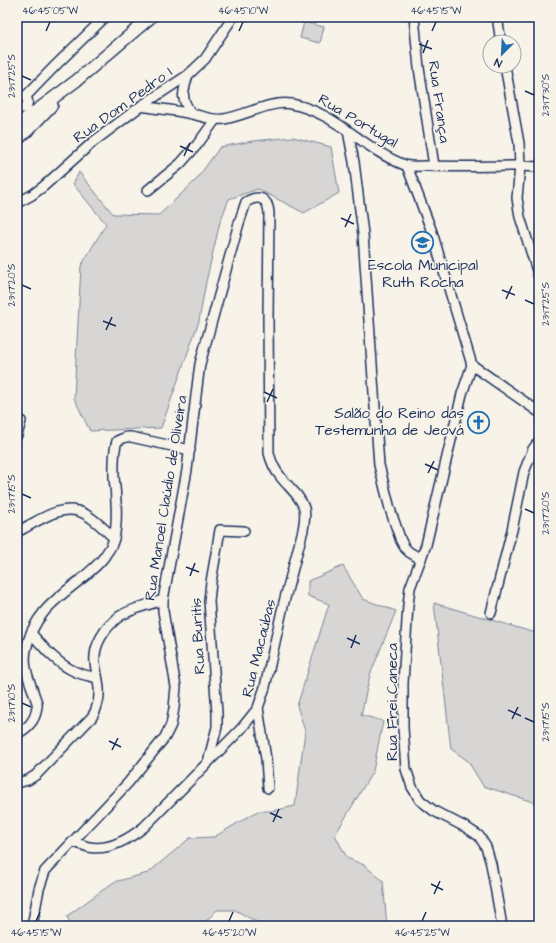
<svg xmlns="http://www.w3.org/2000/svg" width="556" height="943" viewBox="0 0 556 943" font-family="'Architects Daughter',sans-serif">
<rect width="100%" height="100%" fill="#f7f3e8"/>
<filter id="ink" filterUnits="userSpaceOnUse"><feTurbulence type="fractalNoise" baseFrequency=".025" numOctaves="2"/><feDisplacementMap in="SourceGraphic" scale="8" xChannelSelector="R" yChannelSelector="G"/><feConvolveMatrix kernelMatrix="1 2 1 2 8 2 1 2 1" color-interpolation-filters="sRGB"/></filter>
<g filter="url(#ink)">
<g fill="#d7d6d4" stroke="#798299">
<polygon points="304,22 324,27 320,43 300,38"/>
<polygon points="293,137 331,147 339,193 304,213 258,189 229,199 220,222 206,282 199,321 161,428 90,431 74,398 81,266 106,224 73,184 79,172 113,214 159,215 196,180 220,147 253,141"/>
<polygon points="343,566 363,599 396,611 370,675 361,715 383,721 373,771 335,835 347,858 364,865 383,881 387,926 264,926 235,910 217,910 201,926 71,926 67,916 114,882 148,873 190,838 214,837 258,811 272,811 295,806 305,731 297,706 329,604 308,596 308,581"/>
<polygon points="434,603 539,634 539,804 483,786 468,761 451,749"/>
</g>
<g fill="none" stroke-linecap="round" stroke-linejoin="round">
<defs>
<g id="minor">
<polyline points="414,17 419,68 434,166"/>
<polyline points="499,17 498,23 501,42"/>
<polyline points="505,66 519,143 520,166 517,198 520,217 539,277"/>
<path d="M188 75C183 93 180 97 191 113"/>
<polyline points="25,97 56,65 105,17"/>
<path d="M17 98C31 88 31 116 17 106"/>
<path d="M141 106C158 109 175 110 192 114 202 116 213 121 224 119 245 116 271 100 291 104 336 112 364 150 405 165 412 167 422 166 429 166 460 167 490 166 520 166L539 167"/>
<polyline points="348,131 354,162 363,234 379,465 390,509 401,541 405,548 409,552 421,559"/>
<polyline points="407,166 432,232 472,365 462,394 426,545 410,588 408,605 403,683 403,728 406,769 412,787 420,800 434,811 467,828 479,836 486,847 491,864 502,926"/>
<polyline points="148,190 180,164 197,145 215,120"/>
<polyline points="17,203 32,195 44,186 93,142 141,106 188,75 205,59 233,17"/>
<polyline points="472,365 539,412"/>
<polyline points="17,435 21,421"/>
<path d="M17 532C37 522 63 501 85 514 96 520 105 530 114 538"/>
<polyline points="491,613 512,530 524,472 533,449 539,441"/>
<path d="M31 633C44 648 57 664 76 672 83 675 90 676 97 678"/>
<polyline points="258,708 266,759 268,788"/>
<path d="M17 734C26 729 34 723 36 712 36 709 38 706 37 703 36 699 34 695 33 691 28 677 23 665 26 650 33 613 58 598 85 576 92 569 101 563 106 554 109 550 113 543 114 538 118 523 116 493 114 477 114 465 113 452 117 441L126 437H131L190 450"/>
<polyline points="208,762 217,727 217,713 209,601 211,582 220,530 244,531"/>
<path d="M17 783 28 780 36 775 92 717C94 714 96 710 97 706 102 692 97 677 95 663 93 645 105 627 120 616 131 609 150 604 163 600"/>
<path d="M32 926 39 889 45 871 128 783 165 737 171 725 174 708 176 687 163 611V600L187 470 198 379 200 364 239 223 246 202C259 194 268 198 269 213L268 319 269 453C271 461 274 469 280 476 288 487 300 495 304 508 306 516 304 523 303 530L283 606 265 687 258 708 241 729 144 827C129 839 109 851 89 847 84 846 78 843 74 842"/>
</g>
<g id="major">
<polyline points="17,125 76,81 151,17"/>
<polyline points="17,140 28,130 52,105"/>
</g>
</defs>
<use href="#minor" stroke="#1b2f5e" stroke-width="12"/>
<use href="#major" stroke="#1b2f5e" stroke-width="14"/>
<use href="#minor" stroke="#f7f3e8" stroke-width="9"/>
<use href="#major" stroke="#f7f3e8" stroke-width="11"/>
</g>
</g>
<path fill="none" stroke="#1b2f5e" stroke-width="1.5" d="M46 31 50 22M239 31 243 22M432 31 436 22M419 44 432 49M423 53 428 40M22 76 31 80M525 91 534 95M180 146 193 152M184 156 190 143M341 218 354 224M345 227 351 214M22 285 31 289M502 290 515 295M506 299 512 286M525 300 534 304M103 321 116 326M106 330 112 317M264 392 277 398M267 402 273 389M425 464 438 470M428 473 434 461M22 494 31 498M525 509 534 513M186 567 199 572M190 576 195 563M347 638 360 644M351 648 356 635M22 703 31 707M508 710 521 716M525 718 534 722M512 719 518 707M109 741 121 747M112 750 118 738M270 813 282 818M273 822 279 809M431 884 443 890M434 894 440 881M36 921 40 912M229 921 233 912M422 921 426 912"/>
<defs>
<symbol id="school-ring" viewBox="-11 -11 22 22"><circle r="9.5" fill="#f7f3e8" stroke="#1f6fb2" stroke-width="1.5"/><path d="M0-5L7-2L0 1L-7-2ZM-4 1L0 2.5L4 1V4Q0 6-4 4Z" fill="#1f6fb2"/></symbol>
<symbol id="church-ring" viewBox="-11 -11 22 22"><circle r="9.5" fill="#f7f3e8" stroke="#1f6fb2" stroke-width="1.5"/><path d="M-1.2-6h2.4v3.5h3.3v2.4h-3.3V6h-2.4V-.1h-3.3v-2.4h3.3Z" fill="#1f6fb2"/></symbol>
</defs>
<g fill-rule="evenodd">
<use href="#school-ring" x="410" y="230" width="25" height="25"/>
<use href="#church-ring" x="466" y="410" width="25" height="25"/>
</g>
<g text-anchor="middle" dominant-baseline="central" stroke-width="3.5" stroke-linejoin="round" paint-order="stroke">
<g font-size="15" fill="#1b2f5e" stroke="#f7f3e8">
<text transform="translate(439 102) rotate(82)">Rua França</text>
<text transform="translate(123 105) rotate(-36)">Rua Dom Pedro I</text>
<text transform="translate(358 121) rotate(31)">Rua Portugal</text>
<text transform="translate(166 498) rotate(-81)">Rua Manoel Claúdio de Oliveira</text>
<text transform="translate(198 636) rotate(-93)">Rua Buritis</text>
<text transform="translate(259 648) rotate(-76)">Rua Macaúbas</text>
<text transform="translate(392 702) rotate(-90)">Rua Frei Caneca</text>
</g>
<g font-size="15" fill="#1b2f5e" stroke="#f7f3e8">
<text x="423" y="265">Escola Municipal<tspan x="423" dy="17">Ruth Rocha</tspan></text>
<text x="464" y="413" text-anchor="end">Salão do Reino das<tspan x="464" dy="17">Testemunha de Jeová</tspan></text>
</g>
</g>
<rect width="556" height="943" fill="none" stroke="#f7f3e8" stroke-width="44"/>
<g transform="translate(502 54) rotate(204)"><circle r="19" fill="#f7f3e8" stroke="#9fa5b1"/>
<path d="M0-3L7 15L0 10L-7 15Z" fill="#1f6fb2"/>
<text y="-6" font-size="11" font-weight="bold" text-anchor="middle" fill="#1b2f5e">N</text>
</g>
<rect x="22" y="22" width="512" height="899" fill="none" stroke="#1b2f5e" stroke-width="1.5"/>
<g font-size="10" text-anchor="middle" fill="#1b2f5e">
<text x="50" y="14">46°45'05"W</text>
<text x="243" y="14">46°45'10"W</text>
<text x="436" y="14">46°45'15"W</text>
<text transform="translate(11 76) rotate(-90)" y="4">23°17'25"S</text>
<text transform="translate(545 95) rotate(-90)" y="4">23°17'30"S</text>
<text transform="translate(11 285) rotate(-90)" y="4">23°17'20"S</text>
<text transform="translate(545 304) rotate(-90)" y="4">23°17'25"S</text>
<text transform="translate(11 494) rotate(-90)" y="4">23°17'15"S</text>
<text transform="translate(545 513) rotate(-90)" y="4">23°17'20"S</text>
<text transform="translate(11 703) rotate(-90)" y="4">23°17'10"S</text>
<text transform="translate(545 722) rotate(-90)" y="4">23°17'15"S</text>
<text x="36" y="936">46°45'15"W</text>
<text x="229" y="936">46°45'20"W</text>
<text x="422" y="936">46°45'25"W</text>
</g>
</svg>
